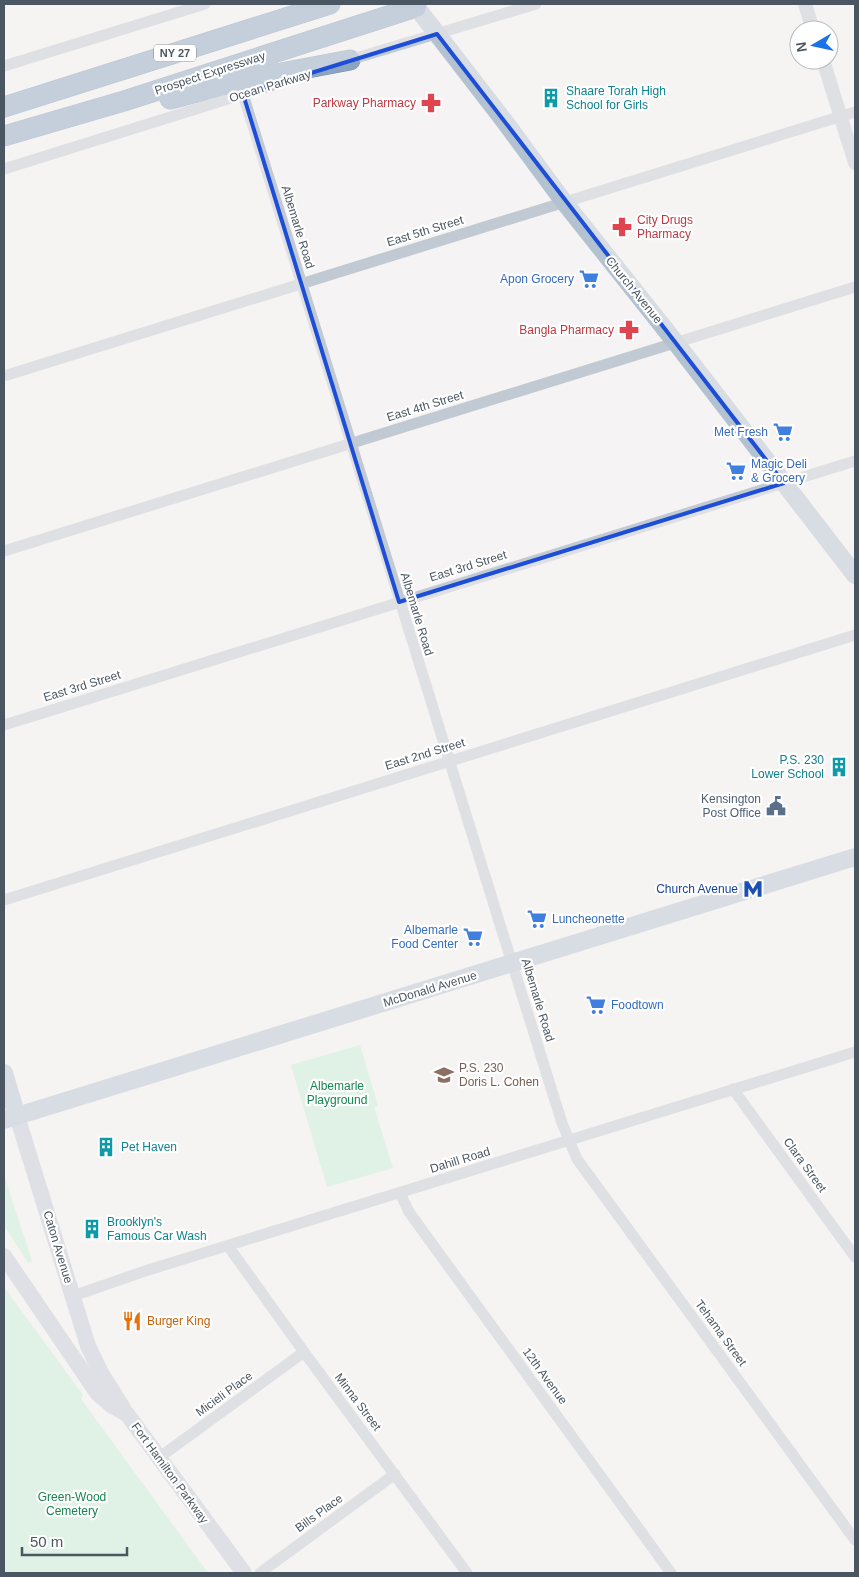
<svg xmlns="http://www.w3.org/2000/svg" width="859" height="1577" viewBox="0 0 859 1577" font-family="Helvetica,sans-serif">
<rect width="100%" height="100%" fill="#f5f3f3"/>
<g fill="#c3f1d5">
<polygon points="360,1045 378,1106 374,1107 393,1168 327,1187 291,1065"/>
<polygon points="4,1175 32,1261 28,1263 4,1225"/>
<polygon points="4,1287 83,1395 81,1399 208,1573 4,1573"/>
</g>
<g fill="none" stroke-linecap="round" stroke-linejoin="round">
<defs>
<g id="motorway">
<polyline points="170,99 239,81 350,60"/>
<polyline points="4,107 330,4"/>
<polyline points="4,136 124,101 416,7"/>
</g>
</defs>
<use href="#motorway" stroke="#7690ad" stroke-width="21"/>
<g stroke="#c1cad2" stroke-width="11">
<polyline points="346,61 536,4"/>
<polyline points="4,66 205,4"/>
<polyline points="243,94 512,963 562,1123 577,1159 855,1540"/>
<polyline points="4,169 289,80"/>
<polyline points="4,376 855,112"/>
<polyline points="4,551 855,287"/>
<polyline points="4,725 855,461"/>
<polyline points="4,900 855,635"/>
<polyline points="733,1089 855,1257"/>
<polyline points="400,1193 409,1212 671,1573"/>
<polyline points="228,1246 304,1352 467,1573"/>
<polyline points="73,1296 145,1271 855,1052"/>
<polyline points="160,1457 304,1352"/>
<polyline points="260,1573 395,1474"/>
</g>
<g stroke="#c1cad2" stroke-width="14">
<polyline points="805,4 813,30"/>
<polyline points="823,60 855,163"/>
</g>
<g stroke="#c1cbd6" stroke-width="16">
<polyline points="17,1116 88,1346 101,1373 123,1408"/>
<polyline points="4,1256 98,1394 111,1405 127,1414 244,1573"/>
</g>
<g stroke="#b3c2d1" stroke-width="18">
<polyline points="414,4 505,122 564,202 676,343 855,575"/>
<polyline points="4,1073 17,1116"/>
<polyline points="4,1120 855,857"/>
</g>
<use href="#motorway" stroke="#8ba5c1" stroke-width="20"/>
</g>
<path d="M0 0H859V1577H0ZM437 34 784 483 399 602 243 94Z" fill="#f5f3f3" fill-opacity=".55" fill-rule="evenodd"/>
<path fill="none" stroke="#1d4ed8" stroke-width="4" stroke-linejoin="round" d="M437 34 784 483 399 602 243 94Z"/>
<defs>
<symbol id="building-bare" viewBox="-9 -9 18 18"><path d="M-4-6H4V6H1V3H-1V6H-4ZM-2.5-4.3h1.7v1.8h-1.7ZM.8-4.3h1.7v1.8H.8ZM-2.5-1h1.7V.8h-1.7ZM.8-1h1.7V.8H.8Z" fill="#0f9aa8" stroke="#fff" stroke-width="2.5" paint-order="stroke"/></symbol>
<symbol id="pharmacy-bare" viewBox="-9 -9 18 18"><path d="M-2-6h4v4h4v4h-4v4h-4v-4h-4v-4h4Z" fill="#e0444e" stroke="#fff" stroke-width="2.5" paint-order="stroke"/></symbol>
<symbol id="supermarket-bare" viewBox="-9 -9 18 18"><path d="M-6-5.5h2.5l.6 2H6L4.5 2H-2.5L-4.4-4H-6ZM-1.5 3.2a1.3 1.3 0 1 0 .1 0ZM3 3.2a1.3 1.3 0 1 0 .1 0Z" fill="#3f7fe0" stroke="#fff" stroke-width="2.5" paint-order="stroke"/></symbol>
<symbol id="civic-bare" viewBox="-9 -9 18 18"><path d="M-.6-6.5H3V-4.5H.6V-3L4-1V1h2V6H-6V1h2V-1L-.6-3ZM-1.2 2.5V6h2.4V2.5Z" fill="#5c6f8a" stroke="#fff" stroke-width="2.5" paint-order="stroke"/></symbol>
<symbol id="metro-bare" viewBox="-9 -9 18 18"><path d="M-5.5 5V-5H-3L0 0L3-5H5.5V5H3V-.5L0 4L-3-.5V5Z" fill="#1a4fb4" stroke="#fff" stroke-width="2.5" paint-order="stroke"/></symbol>
<symbol id="school-bare" viewBox="-9 -9 18 18"><path d="M0-5L7-2L0 1L-7-2ZM-4 1L0 2.5L4 1V4Q0 6-4 4Z" fill="#8d6e63" stroke="#fff" stroke-width="2.5" paint-order="stroke"/></symbol>
<symbol id="restaurant-bare" viewBox="-9 -9 18 18"><path d="M-5-6h1v4h1v-4h1v4h1v-4h1v5L-1.5 .5V6h-2V.5L-5-1ZM5-6V6H3V1.5H1.5Q1.5-4 5-6Z" fill="#e8710a" stroke="#fff" stroke-width="2.5" paint-order="stroke"/></symbol>
</defs>
<g fill-rule="evenodd">
<use href="#building-bare" x="537" y="84" width="28" height="28"/>
<use href="#pharmacy-bare" x="417" y="89" width="28" height="28"/>
<use href="#pharmacy-bare" x="608" y="213" width="28" height="28"/>
<use href="#supermarket-bare" x="575" y="265" width="28" height="28"/>
<use href="#pharmacy-bare" x="615" y="316" width="28" height="28"/>
<use href="#supermarket-bare" x="769" y="418" width="28" height="28"/>
<use href="#supermarket-bare" x="722" y="457" width="28" height="28"/>
<use href="#building-bare" x="825" y="753" width="28" height="28"/>
<use href="#civic-bare" x="762" y="792" width="28" height="28"/>
<use href="#metro-bare" x="739" y="875" width="28" height="28"/>
<use href="#supermarket-bare" x="523" y="905" width="28" height="28"/>
<use href="#supermarket-bare" x="459" y="923" width="28" height="28"/>
<use href="#supermarket-bare" x="582" y="991" width="28" height="28"/>
<use href="#school-bare" x="430" y="1061" width="28" height="28"/>
<use href="#building-bare" x="92" y="1133" width="28" height="28"/>
<use href="#building-bare" x="78" y="1215" width="28" height="28"/>
<use href="#restaurant-bare" x="118" y="1307" width="28" height="28"/>
</g>
<g text-anchor="middle" dominant-baseline="central" stroke-width="4.5" stroke-linejoin="round" paint-order="stroke">
<rect fill="#fff" stroke="#808990" stroke-width="1" x="154" y="44.5" width="42" height="17" rx="4"/>
<g font-size="11" font-weight="bold" fill="#4a5661">
<text x="175" y="53">NY 27</text>
</g>
<g font-size="12" fill="#4a5661" stroke="#fff">
<text transform="translate(210 73) rotate(-18)">Prospect Expressway</text>
<text transform="translate(270 86) rotate(-17)">Ocean Parkway</text>
<text transform="translate(298 227) rotate(73)">Albemarle Road</text>
<text transform="translate(425 231) rotate(-17)">East 5th Street</text>
<text transform="translate(634 290) rotate(51)">Church Avenue</text>
<text transform="translate(425 406) rotate(-17)">East 4th Street</text>
<text transform="translate(468 566) rotate(-17)">East 3rd Street</text>
<text transform="translate(417 614) rotate(73)">Albemarle Road</text>
<text transform="translate(82 686) rotate(-17)">East 3rd Street</text>
<text transform="translate(425 754) rotate(-17)">East 2nd Street</text>
<text transform="translate(430 989) rotate(-17)">McDonald Avenue</text>
<text transform="translate(538 1000) rotate(73)">Albemarle Road</text>
<text transform="translate(460 1160) rotate(-17)">Dahill Road</text>
<text transform="translate(805 1165) rotate(54)">Clara Street</text>
<text transform="translate(58 1247) rotate(73)">Caton Avenue</text>
<text transform="translate(721 1333) rotate(54)">Tehama Street</text>
<text transform="translate(545 1376) rotate(54)">12th Avenue</text>
<text transform="translate(224 1394) rotate(-36)">Micieli Place</text>
<text transform="translate(358 1402) rotate(53)">Minna Street</text>
<text transform="translate(170 1473) rotate(54)">Fort Hamilton Parkway</text>
<text transform="translate(319 1513) rotate(-36)">Bills Place</text>
</g>
<g font-size="12" fill="#0d838f" stroke="#fff" text-anchor="start">
<text x="566" y="91">Shaare Torah High<tspan x="566" dy="14">School for Girls</tspan></text>
<text x="824" y="760" text-anchor="end">P.S. 230<tspan x="824" dy="14">Lower School</tspan></text>
<text x="121" y="1147">Pet Haven</text>
<text x="107" y="1222">Brooklyn's<tspan x="107" dy="14">Famous Car Wash</tspan></text>
</g>
<g font-size="12" fill="#be3a42" stroke="#fff" text-anchor="end">
<text x="416" y="103">Parkway Pharmacy</text>
<text x="637" y="220" text-anchor="start">City Drugs<tspan x="637" dy="14">Pharmacy</tspan></text>
<text x="614" y="330">Bangla Pharmacy</text>
</g>
<g font-size="12" fill="#366cbe" stroke="#fff" text-anchor="end">
<text x="574" y="279">Apon Grocery</text>
<text x="768" y="432">Met Fresh</text>
<text x="751" y="464" text-anchor="start">Magic Deli<tspan x="751" dy="14">&amp; Grocery</tspan></text>
<text x="552" y="919" text-anchor="start">Luncheonette</text>
<text x="458" y="930">Albemarle<tspan x="458" dy="14">Food Center</tspan></text>
<text x="611" y="1005" text-anchor="start">Foodtown</text>
</g>
<g font-size="12" fill="#4e5e75" stroke="#fff" text-anchor="end">
<text x="761" y="799">Kensington<tspan x="761" dy="14">Post Office</tspan></text>
</g>
<g font-size="12" fill="#164399" stroke="#fff" text-anchor="end">
<text x="738" y="889">Church Avenue</text>
</g>
<g font-size="12" fill="#785e54" stroke="#fff" text-anchor="start">
<text x="459" y="1068">P.S. 230<tspan x="459" dy="14">Doris L. Cohen</tspan></text>
</g>
<g font-size="12" fill="#17864f" stroke="#fff">
<text x="337" y="1086">Albemarle<tspan x="337" dy="14">Playground</tspan></text>
<text x="72" y="1497">Green-Wood<tspan x="72" dy="14">Cemetery</tspan></text>
</g>
<g font-size="12" fill="#c56008" stroke="#fff" text-anchor="start">
<text x="147" y="1321">Burger King</text>
</g>
</g>
<rect width="859" height="1577" fill="none" stroke="#4a5661" stroke-width="10"/>
<g transform="translate(814 45) rotate(261)"><circle r="24" fill="#ffffff" stroke="#b7bbc0"/>
<path d="M0-4L9 19L0 12L-9 19Z" fill="#1a73e8"/>
<text y="-8" font-size="14" font-weight="bold" text-anchor="middle" fill="#4a5661">N</text>
</g>
<path d="M22 1547v8h105v-8" fill="none" stroke="#4a5661" stroke-width="2.5"/>
<text x="30" y="1547" font-size="15" fill="#4a5661" stroke="#ffffff" stroke-width="4" paint-order="stroke">50 m</text>
</svg>
